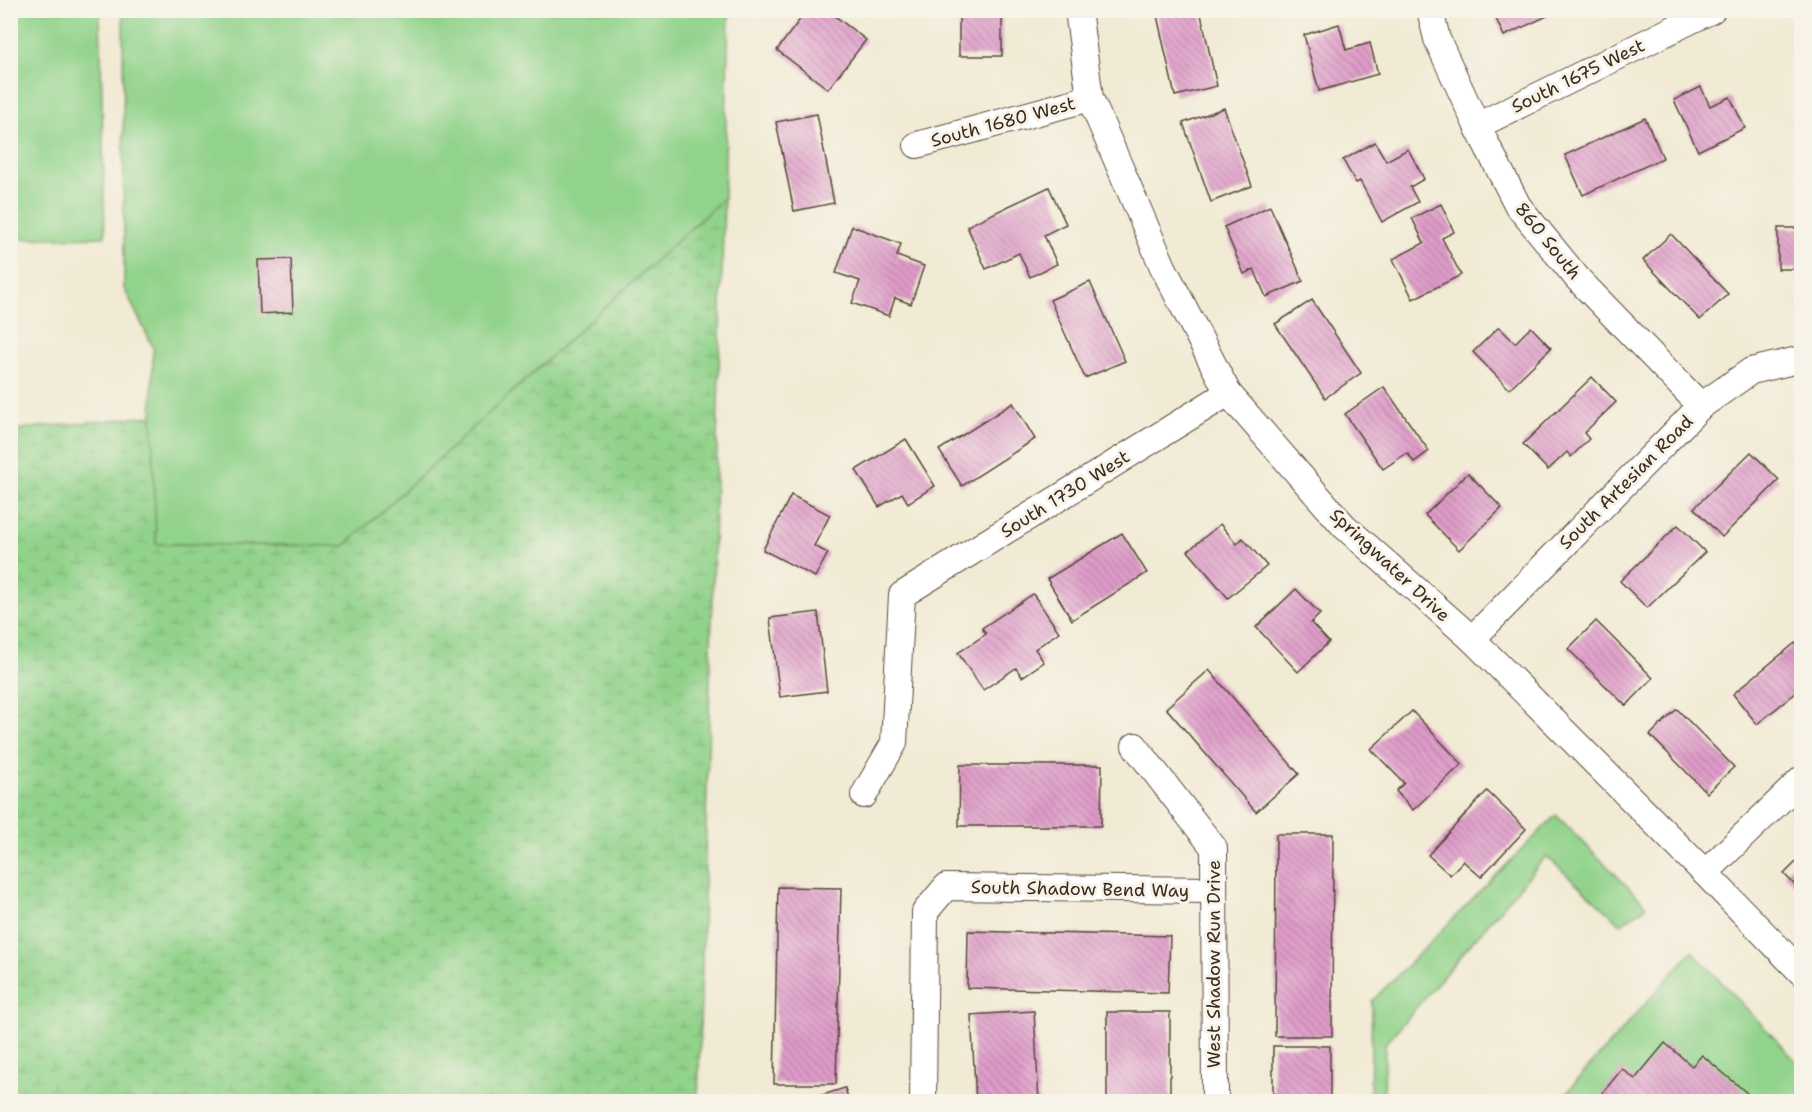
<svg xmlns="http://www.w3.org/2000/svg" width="1812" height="1112" viewBox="0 0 1812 1112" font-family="'Shantell Sans',sans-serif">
<defs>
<pattern id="wetland-marsh" width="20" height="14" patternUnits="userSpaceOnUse" patternTransform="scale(1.5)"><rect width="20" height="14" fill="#92d38b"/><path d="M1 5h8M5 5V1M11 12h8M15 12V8" fill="none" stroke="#7fb578"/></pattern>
<pattern id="building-back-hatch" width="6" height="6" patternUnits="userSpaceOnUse" patternTransform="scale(1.5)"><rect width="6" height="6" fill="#df9cc9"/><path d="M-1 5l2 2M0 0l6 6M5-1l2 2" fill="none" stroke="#b67fa3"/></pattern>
</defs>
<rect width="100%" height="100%" fill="#f7f3e8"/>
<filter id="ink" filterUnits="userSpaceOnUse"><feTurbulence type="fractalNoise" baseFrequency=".0167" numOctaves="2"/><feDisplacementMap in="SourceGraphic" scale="12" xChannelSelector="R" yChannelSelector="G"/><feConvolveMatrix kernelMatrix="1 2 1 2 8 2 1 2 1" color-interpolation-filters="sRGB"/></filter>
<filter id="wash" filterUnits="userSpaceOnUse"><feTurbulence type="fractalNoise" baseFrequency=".008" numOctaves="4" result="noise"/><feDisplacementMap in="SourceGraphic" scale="24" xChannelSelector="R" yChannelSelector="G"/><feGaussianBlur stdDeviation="1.35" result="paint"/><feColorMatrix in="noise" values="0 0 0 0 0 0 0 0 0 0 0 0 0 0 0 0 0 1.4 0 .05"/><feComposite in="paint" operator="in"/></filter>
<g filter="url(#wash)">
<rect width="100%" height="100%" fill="#f1ead4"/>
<g fill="#92d38b" stroke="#667e54" stroke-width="1.5">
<polygon points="10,11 100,11 105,237 11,239"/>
<polygon points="123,11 729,11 724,198 344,546 155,544 152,416 153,347 124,288"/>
<polygon points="1556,815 1647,906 1621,924 1546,856 1385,1044 1384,1101 1370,1101 1372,1001"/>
<polygon points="1692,951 1801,1066 1801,1101 1558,1102"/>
</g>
<polygon fill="url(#wetland-marsh)" stroke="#667e54" stroke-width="1.5" points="724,198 698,1101 11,1101 11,430 152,416 156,544 344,546"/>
<g id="blocks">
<g fill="url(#building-back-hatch)">
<polygon points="807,10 827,10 866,40 828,89 777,50"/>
<rect x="959" y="10" width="43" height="46"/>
<polygon points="1160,10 1200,10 1217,86 1175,96 1156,11"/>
<polygon points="1492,10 1560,10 1504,36"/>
<polygon points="1339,24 1346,50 1370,43 1378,74 1319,91 1304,35"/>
<polygon points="1701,87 1710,106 1730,97 1745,128 1698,151 1674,100"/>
<polygon points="1224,108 1252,186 1211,202 1183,123"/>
<polygon points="817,114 834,203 794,211 776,122"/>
<polygon points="1645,118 1663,158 1583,195 1565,155"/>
<polygon points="1375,142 1386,161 1408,149 1424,179 1410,187 1418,202 1382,222 1360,181 1356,183 1343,160"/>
<polygon points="1049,187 1066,224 1044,235 1057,264 1030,277 1019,253 986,269 967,226"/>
<polygon points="1441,204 1454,232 1442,238 1461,275 1413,299 1393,259 1424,243 1412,218"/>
<polygon points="1270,206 1303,281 1266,297 1254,269 1244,274 1224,227"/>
<polygon points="852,226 901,244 897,256 924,266 911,304 895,298 889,316 852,303 860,281 836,273"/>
<rect x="1778" y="228" width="24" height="41"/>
<polygon points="1671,234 1728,294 1700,320 1643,260"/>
<polygon points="291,259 293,312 260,314 258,260"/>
<polygon points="1090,282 1125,361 1085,378 1050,300"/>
<polygon points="1312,300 1361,373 1325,398 1275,324"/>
<polygon points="1499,327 1515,343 1531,327 1551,348 1509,389 1473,352"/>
<polygon points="1592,377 1616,402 1584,433 1589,439 1571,457 1567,452 1548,470 1523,444"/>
<polygon points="1384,387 1429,451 1414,462 1407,453 1383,469 1345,414"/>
<polygon points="1013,403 1035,439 962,486 939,450"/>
<polygon points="906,439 935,486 908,503 902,493 879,507 856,470"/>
<polygon points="1751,452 1779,480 1722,537 1694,508"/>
<polygon points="1468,473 1502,508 1459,550 1425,515"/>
<polygon points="791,495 830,515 814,546 828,553 815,577 763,550"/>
<polygon points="1220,524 1237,544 1243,538 1267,566 1228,598 1188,551"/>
<polygon points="1678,525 1705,552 1647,608 1620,581"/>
<polygon points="1122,533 1147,573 1072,620 1047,579"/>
<polygon points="1296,589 1320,614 1311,623 1329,642 1298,672 1256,627"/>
<polygon points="1033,594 1059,632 1035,649 1044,662 1022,677 1016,668 983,690 958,653 986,634 982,628"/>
<polygon points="818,612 827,691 780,697 770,618"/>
<polygon points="1596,621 1653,678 1626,706 1568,649"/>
<polygon points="1795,643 1802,652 1802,688 1757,724 1733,694"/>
<polygon points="1209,670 1299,774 1256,812 1166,708"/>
<polygon points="1677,709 1734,767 1707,793 1650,735"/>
<polygon points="1412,711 1462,764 1413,810 1396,791 1404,783 1371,749"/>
<polygon points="960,765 1102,765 1101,826 959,826"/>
<polygon points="1487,791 1526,829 1481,877 1463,861 1450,875 1428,855"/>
<polygon points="1276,834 1333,834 1332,1036 1275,1036"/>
<polygon points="1802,856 1802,892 1784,874"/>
<polygon points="778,887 841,888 836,1084 774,1084"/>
<polygon points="968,931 1170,936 1168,993 967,988"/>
<polygon points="1034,1011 1039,1102 976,1102 971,1015"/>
<rect x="1107" y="1012" width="63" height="90"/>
<polygon points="1665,1043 1692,1066 1702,1055 1747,1093 1740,1102 1595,1102 1622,1069 1635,1079"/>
<rect x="1273" y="1046" width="57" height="56"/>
<polygon points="845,1088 849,1102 803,1102 803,1101"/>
</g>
</g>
</g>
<g filter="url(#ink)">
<use href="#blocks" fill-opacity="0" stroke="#564739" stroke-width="1.5"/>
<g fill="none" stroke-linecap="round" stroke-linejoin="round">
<defs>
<g id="street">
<polyline points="1078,10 1090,98 1163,267 1228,393 1344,526 1472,639 1705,873 1802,973"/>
<polyline points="1430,10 1437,39 1477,126 1518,206 1578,279 1701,406"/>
<polyline points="1477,126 1712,10"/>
<polyline points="917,145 1090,98"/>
<polyline points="1472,639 1701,406 1751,371 1802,359"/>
<polyline points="1135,746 1214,848 1215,1102"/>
<polyline points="864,795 894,743 902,595 1228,393"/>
<polyline points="1705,873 1802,779"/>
<polyline points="923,1102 925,912 946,887 1214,890"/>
</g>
</defs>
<use href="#street" stroke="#564739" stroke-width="28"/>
<use href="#street" stroke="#fff" stroke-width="26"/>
</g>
</g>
<g text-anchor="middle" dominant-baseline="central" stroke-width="6" stroke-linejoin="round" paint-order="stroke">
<g font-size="18" fill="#3b2a1e" stroke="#f7f3e8">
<text transform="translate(1578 76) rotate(-26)">South 1675 West</text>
<text transform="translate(1003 122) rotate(-15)">South 1680 West</text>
<text transform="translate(1548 241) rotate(51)">860 South</text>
<text transform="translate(1626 482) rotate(-45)">South Artesian Road</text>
<text transform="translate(1065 494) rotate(-32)">South 1730 West</text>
<text transform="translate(1390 565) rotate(43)">Springwater Drive</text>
<text transform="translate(1080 889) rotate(1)">South Shadow Bend Way</text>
<text transform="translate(1214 964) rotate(-90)">West Shadow Run Drive</text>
</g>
</g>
<rect width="1812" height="1112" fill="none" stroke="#f7f3e8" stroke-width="36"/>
</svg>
